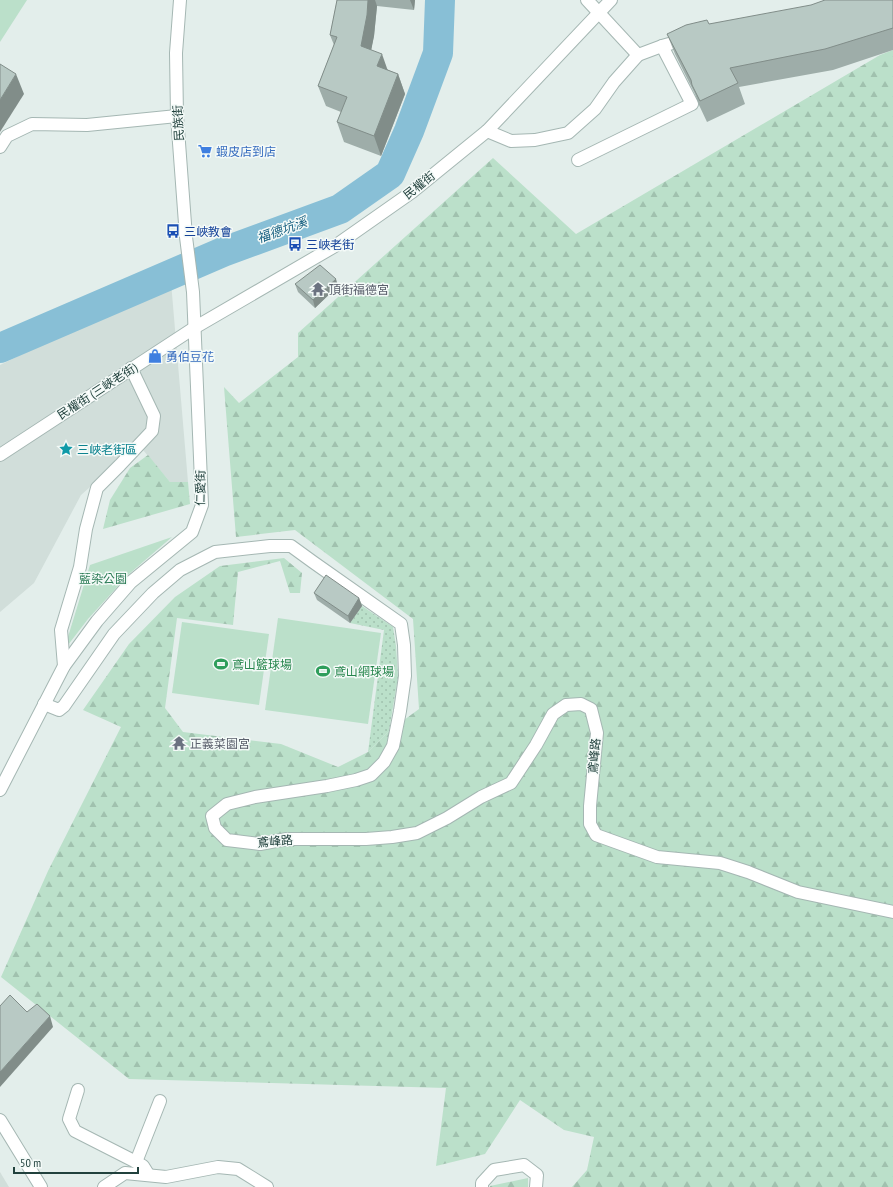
<svg xmlns="http://www.w3.org/2000/svg" width="893" height="1187" viewBox="0 0 893 1187" font-family="'PT Sans Narrow','Noto Sans TC',sans-serif">
<defs>
<pattern id="grass-dots" width="8" height="8" patternUnits="userSpaceOnUse"><rect width="8" height="8" fill="#bbe0ca"/><path d="M2 2h.1M6 6h.1" fill="none" stroke="#a0c1ae" stroke-width="1.8" stroke-linecap="round"/></pattern>
<pattern id="forest-firs" width="22" height="20" patternUnits="userSpaceOnUse"><rect width="22" height="20" fill="#bbe0ca"/><path d="M5 1l3.5 6h-7zM16 11l3.5 6h-7z" fill="#a0c1ae"/></pattern>
</defs>
<rect width="100%" height="100%" fill="#e3eeeb"/>
<g fill="#d1deda">
<polygon points="171,282 188,482 170,482 138,444 81,495 34,583 0,612 0,365"/>
<polygon points="0,1172 9,1187 0,1187"/>
</g>
<polygon fill="url(#grass-dots)" points="362,606 393,627 396,646 398,677 389,731 368,752 384,630 350,623"/>
<g fill="url(#forest-firs)">
<polygon points="893,50 893,1187 572,1187 587,1170 594,1137 564,1130 520,1100 485,1154 436,1166 446,1088 129,1079 1,977 48,871 121,727 83,710 129,644 175,597 220,566 284,558 302,573 300,593 290,593 280,561 238,572 233,625 177,618 165,708 183,732 281,744 338,767 368,752 389,731 419,709 413,619 295,530 236,537 224,387 239,403 298,357 298,333 493,158 576,234 880,55"/>
<polygon points="148,455 170,482 188,482 190,504 103,529 110,500 130,468"/>
<polygon points="528,1178 528,1187 490,1187 490,1186"/>
</g>
<g fill="#bbe0ca">
<polygon points="0,0 27,0 0,42"/>
<polygon points="172,537 129,574 88,619 68,645 67,640 90,565"/>
<polygon points="278,618 381,633 368,724 265,710"/>
<polygon points="182,622 269,634 259,705 172,693"/>
</g>
<g fill="none" stroke-linecap="round" stroke-linejoin="round">
<polyline stroke="#88bfd6" stroke-width="30" points="0,348 223,252 340,209 390,174 409,131 438,53 440,0"/>
<defs>
<g id="minor">
<polyline points="587,0 638,55 662,46 687,39"/>
<polyline points="487,131 511,141 535,140 568,133 595,109 614,82 638,55"/>
<polyline points="0,147 7,136 32,124 87,125 177,116"/>
<polyline points="578,160 692,104 662,46"/>
<polyline points="0,455 194,328 335,246 412,192 487,131 611,0"/>
<polyline points="64,666 61,630 80,567 86,529 97,488 120,465 152,431 154,416 131,368"/>
<polyline points="44,704 59,710 64,706 114,634 153,593 180,570 215,552 270,546 291,546 313,562 401,624 404,645 405,676 400,711 393,746 384,762 371,775 356,780 327,786 255,797 227,804 212,816 215,828 227,840 260,844 287,839 366,839 392,837 417,833 447,818 481,797 511,783 536,745 553,714 566,705 581,704 591,709 597,733 590,806 590,824 596,835 657,857 720,863 748,872 798,892 893,912"/>
<polyline points="0,790 64,666 97,621 131,582 192,532 202,505 193,292 186,237 177,116 176,53 180,0"/>
<polyline points="78,1090 69,1119 75,1131 136,1162 143,1166 148,1174"/>
<polyline points="0,1120 41,1187"/>
<polyline points="136,1162 160,1101"/>
<polyline points="104,1187 125,1173 166,1177 218,1167 238,1169 267,1187"/>
<polyline points="482,1187 482,1183 494,1170 524,1165 537,1175 536,1187"/>
</g>
</defs>
<use href="#minor" stroke="#a5b7b3" stroke-width="14"/>
<use href="#minor" stroke="#fff" stroke-width="12"/>
</g>
<g fill="#9eada9">
<polygon points="337,0 415,0 414,10 377,6 374,36 371,50 388,70 398,74 405,94 381,156 344,142 337,122 341,112 326,106 318,86 334,45 330,35"/>
<polygon points="893,0 893,50 833,70 739,87 745,104 707,122 699,105 695,94 675,54 667,34 709,24"/>
<polygon points="295,284 338,286 315,308 298,292"/>
<polygon points="314,593 359,598 362,606 350,623 317,600"/>
</g>
<g fill="#818d89">
<polygon points="368,0 375,0 377,6 374,36 368,66 361,46"/>
<polygon points="410,0 415,0 414,10"/>
<polygon points="382,54 389,74 377,66"/>
<polygon points="16,74 24,94 0,132 0,100"/>
<polygon points="398,74 405,94 381,156 374,136"/>
<polygon points="336,279 338,286 315,308 313,300"/>
<polygon points="359,598 362,606 350,623 348,616"/>
<polygon points="50,1016 53,1027 0,1087 0,1072"/>
</g>
<g fill="#b8c9c4" stroke="#818d89">
<polygon points="337,0 368,0 367,15 361,46 382,54 377,66 398,74 374,136 337,122 347,97 318,86 337,37 330,35"/>
<polygon points="825,0 893,0 893,28 825,49 730,68 738,83 700,101 692,85 691,80 667,34 686,25 707,20 709,24 811,5"/>
<polygon points="0,64 16,74 0,100"/>
<polygon points="320,265 336,279 313,300 295,284"/>
<polygon points="326,575 359,598 348,616 314,593"/>
<polygon points="10,995 27,1012 37,1004 50,1016 0,1072 0,1006"/>
</g>
<defs>
<symbol id="supermarket-bare" viewBox="-9 -9 18 18"><path d="M-6-5.5h2.5l.6 2H6L4.5 2H-2.5L-4.4-4H-6ZM-1.5 3.2a1.3 1.3 0 1 0 .1 0ZM3 3.2a1.3 1.3 0 1 0 .1 0Z" fill="#3f7fe0" stroke="#f4faf8" stroke-width="2.5" paint-order="stroke"/></symbol>
<symbol id="bus-bare" viewBox="-9 -9 18 18"><path d="M-5-6H5V4H4V6H2V4H-2V6H-4V4H-5ZM-3.5-4V0h7V-4ZM-3.5 1.2v1.5H-2V1.2ZM2 1.2v1.5H3.5V1.2Z" fill="#1a4fb4" stroke="#f4faf8" stroke-width="2.5" paint-order="stroke"/></symbol>
<symbol id="temple-bare" viewBox="-9 -9 18 18"><path d="M0-6L5-2H3V0L6.5 2.5H4V6H1.5V3h-3V6H-4V2.5H-6.5L-3 0V-2H-5Z" fill="#6b7280" stroke="#f4faf8" stroke-width="2.5" paint-order="stroke"/></symbol>
<symbol id="shop-bare" viewBox="-9 -9 18 18"><path d="M-5-2.5h2.3a2.7 3.5 0 0 1 5.4 0H5L5.5 6h-11ZM-1.5-2.5h3a1.5 2.3 0 0 0-3 0Z" fill="#3f7fe0" stroke="#f4faf8" stroke-width="2.5" paint-order="stroke"/></symbol>
<symbol id="sight-bare" viewBox="-9 -9 18 18"><path d="M0-6L1.8-2.2L6-1.7L2.9 1.2L3.7 5.4L0 3.3L-3.7 5.4L-2.9 1.2L-6-1.7L-1.8-2.2Z" fill="#0f9aa8" stroke="#f4faf8" stroke-width="2.5" paint-order="stroke"/></symbol>
<symbol id="stadium-bare" viewBox="-9 -9 18 18"><path d="M0-5a6.5 5 0 1 0 0 10a6.5 5 0 1 0 0-10ZM-3.5-1.8h7v3.6h-7Z" fill="#2e9e5b" stroke="#f4faf8" stroke-width="2.5" paint-order="stroke"/></symbol>
</defs>
<g fill-rule="evenodd">
<use href="#supermarket-bare" x="195" y="141" width="20" height="20"/>
<use href="#bus-bare" x="163" y="221" width="20" height="20"/>
<use href="#bus-bare" x="285" y="234" width="20" height="20"/>
<use href="#temple-bare" x="308" y="279" width="20" height="20"/>
<use href="#shop-bare" x="145" y="346" width="20" height="20"/>
<use href="#sight-bare" x="56" y="439" width="20" height="20"/>
<use href="#stadium-bare" x="211" y="654" width="20" height="20"/>
<use href="#stadium-bare" x="313" y="661" width="20" height="20"/>
<use href="#temple-bare" x="169" y="733" width="20" height="20"/>
</g>
<g text-anchor="middle" dominant-baseline="central" stroke-width="3" stroke-linejoin="round" paint-order="stroke">
<g font-size="12" fill="#21413d" stroke="#f4faf8">
<text transform="translate(178 123) rotate(-93)">民族街</text>
<text transform="translate(419 185) rotate(-38)">民權街</text>
<text transform="translate(97 391) rotate(-33)">民權街 (三峽老街)</text>
<text transform="translate(200 488) rotate(-89)">仁愛街</text>
<text transform="translate(594 756) rotate(-85)">鳶峰路</text>
<text transform="translate(275 841) rotate(-5)">鳶峰路</text>
</g>
<g font-size="12" fill="#366cbe" stroke="#f4faf8" text-anchor="start">
<text x="216" y="151">蝦皮店到店</text>
<text x="166" y="356">勇伯豆花</text>
</g>
<g font-size="12" fill="#164399" stroke="#f4faf8" text-anchor="start">
<text x="184" y="231">三峽教會</text>
<text x="306" y="244">三峽老街</text>
</g>
<g font-size="12" fill="#5b616d" stroke="#f4faf8" text-anchor="start">
<text x="329" y="289">頂街福德宮</text>
<text x="190" y="743">正義菜園宮</text>
</g>
<g font-size="12" fill="#0d838f" stroke="#f4faf8" text-anchor="start">
<text x="77" y="449">三峽老街區</text>
</g>
<g font-size="12" fill="#297a54" stroke="#f4faf8">
<text x="103" y="578">藍染公園</text>
</g>
<g font-size="12" fill="#27864d" stroke="#f4faf8" text-anchor="start">
<text x="232" y="664">鳶山籃球場</text>
<text x="334" y="671">鳶山網球場</text>
</g>
<g font-size="13" font-style="italic" fill="#176081" stroke="#f4faf8">
<text transform="translate(282 230) rotate(-20)">福德坑溪</text>
</g>
</g>
<path d="M14 1167v6h124v-6" fill="none" stroke="#21413d" stroke-width="2"/>
<text x="20" y="1167" font-size="12" fill="#21413d" stroke="#f4faf8" stroke-width="3" paint-order="stroke">50 m</text>
</svg>
